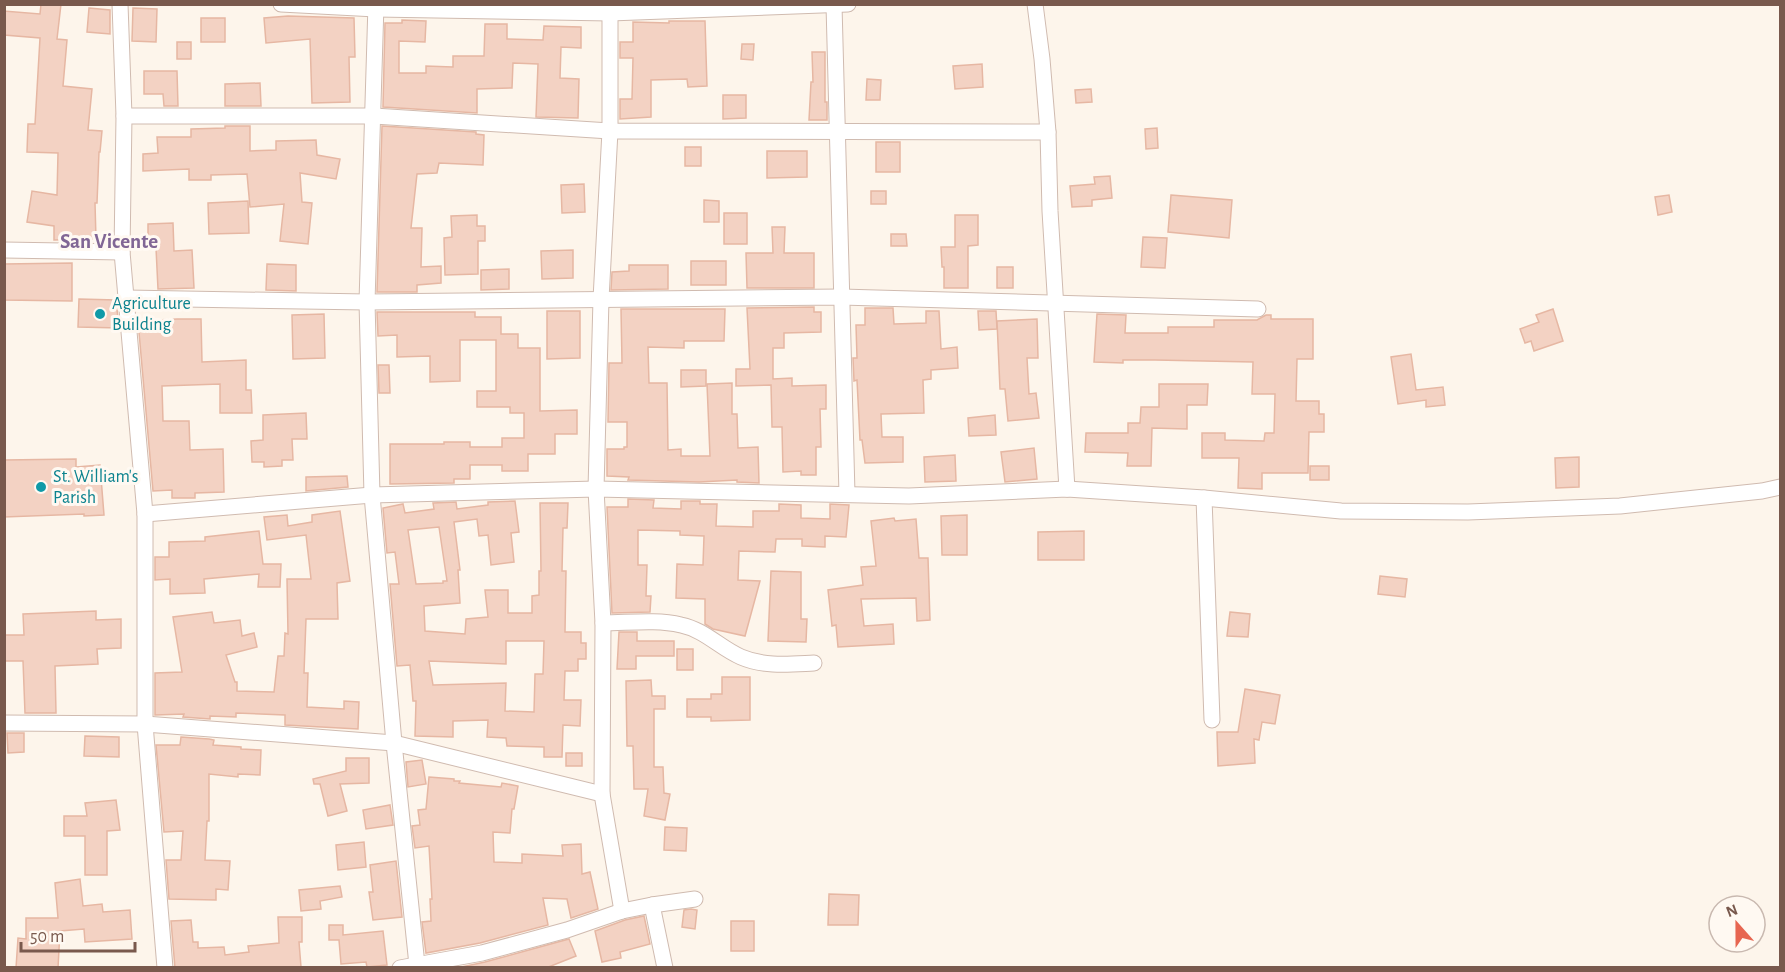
<svg xmlns="http://www.w3.org/2000/svg" width="1785" height="972" viewBox="0 0 1785 972" font-family="'Alegreya Sans',sans-serif">
<rect width="100%" height="100%" fill="#fdf5eb"/>
<g fill="#f3d2c3" stroke="#e6b7a3" stroke-width="1.5" fill-rule="evenodd">
<polygon points="41,4 61,4 57,39 67,40 63,86 92,89 88,130 102,131 100,152 99,152 97,203 95,203 96,239 54,240 54,226 27,222 32,191 57,195 58,153 27,152 28,124 35,124 40,38 4,35 4,11 40,14"/>
<polygon points="89,8 110,10 110,34 87,32"/>
<polygon points="133,8 157,9 156,42 132,41"/>
<polygon points="288,16 354,18 355,57 349,57 350,102 312,103 310,39 266,43 264,18"/>
<rect x="201" y="18" width="24" height="24"/>
<polygon points="402,20 426,21 425,42 399,41 399,73 426,73 426,66 453,67 453,56 484,56 485,24 507,24 507,39 543,40 544,26 581,27 581,48 561,47 560,78 579,79 578,118 536,117 538,64 513,63 512,88 477,89 477,113 383,107 385,23 402,23"/>
<polygon points="669,21 705,21 707,86 688,87 687,79 651,80 651,117 620,119 620,99 632,99 633,58 620,58 620,42 633,42 633,22 669,23"/>
<rect x="177" y="42" width="14" height="17"/>
<polygon points="742,44 754,44 753,60 741,59"/>
<polygon points="812,52 825,52 825,102 827,102 827,120 809,120 811,82 813,82"/>
<polygon points="982,64 983,87 955,89 953,66"/>
<polygon points="144,71 177,71 178,106 164,106 163,94 144,94"/>
<polygon points="867,79 881,80 880,100 866,100"/>
<polygon points="260,83 261,106 225,106 225,84"/>
<polygon points="1091,89 1092,102 1076,103 1075,90"/>
<polygon points="723,95 746,95 746,118 723,119"/>
<polygon points="225,126 250,126 250,151 276,150 276,141 316,140 317,155 340,159 336,179 300,173 302,202 312,203 308,244 280,241 284,204 250,207 247,174 211,175 211,180 189,180 189,169 143,171 143,154 158,153 157,137 191,137 191,129 225,128"/>
<polygon points="382,126 476,132 476,134 484,135 483,165 439,163 437,173 417,174 411,228 422,228 421,267 441,266 441,283 417,285 417,292 377,292"/>
<polygon points="1157,128 1158,148 1146,149 1145,129"/>
<rect x="876" y="142" width="24" height="30"/>
<rect x="685" y="147" width="16" height="19"/>
<polygon points="767,151 807,151 807,177 767,178"/>
<polygon points="1110,176 1112,198 1092,200 1092,206 1072,207 1070,186 1095,184 1094,177"/>
<polygon points="584,184 585,212 562,213 561,185"/>
<rect x="871" y="191" width="15" height="13"/>
<polygon points="1171,195 1232,200 1229,238 1168,232"/>
<polygon points="1669,195 1672,212 1658,215 1655,197"/>
<polygon points="704,200 719,201 719,222 704,222"/>
<polygon points="248,201 249,233 209,234 208,203"/>
<rect x="724" y="213" width="23" height="31"/>
<polygon points="477,215 477,226 485,226 485,241 478,241 478,274 445,275 444,238 452,237 451,216"/>
<polygon points="955,215 978,215 978,245 968,246 968,288 944,288 944,267 942,267 941,247 955,247"/>
<polygon points="173,223 174,251 192,250 194,288 158,289 156,248 148,248 148,224"/>
<polygon points="772,227 785,227 784,253 814,253 814,288 747,288 746,253 773,253"/>
<polygon points="891,234 906,234 907,246 891,246"/>
<polygon points="1143,237 1167,238 1165,268 1141,267"/>
<polygon points="573,250 573,278 542,279 541,251"/>
<rect x="691" y="261" width="35" height="24"/>
<polygon points="72,263 72,301 4,300 4,264"/>
<polygon points="267,264 296,265 296,291 266,290"/>
<polygon points="629,265 668,265 668,289 611,290 612,272 629,271"/>
<rect x="997" y="267" width="16" height="21"/>
<polygon points="509,269 509,289 481,290 481,270"/>
<polygon points="79,299 116,300 119,328 78,327"/>
<polygon points="814,307 814,312 821,312 821,332 784,333 784,348 773,348 773,379 792,378 792,386 826,385 826,409 820,409 821,447 816,447 816,475 801,475 801,471 783,472 782,427 772,427 771,385 736,386 736,369 750,369 747,308"/>
<polygon points="865,308 893,308 894,324 926,323 926,311 939,311 941,349 957,347 958,368 931,370 931,379 923,380 924,413 881,414 882,437 903,437 903,462 865,463 862,440 860,440 857,380 854,381 853,358 857,358 856,325 865,325"/>
<polygon points="621,309 725,309 724,341 684,341 684,348 648,347 649,383 667,383 668,450 681,449 681,456 710,456 707,384 732,383 732,414 737,414 738,448 758,447 759,483 737,482 737,480 699,482 628,480 629,477 607,476 607,449 624,449 624,447 627,447 627,422 608,422 609,363 622,363"/>
<polygon points="1553,309 1563,341 1534,351 1531,341 1525,343 1520,329 1539,322 1536,315"/>
<polygon points="547,311 580,311 580,358 547,359"/>
<polygon points="978,311 996,311 997,329 979,330"/>
<polygon points="377,312 475,312 475,317 501,317 501,334 518,334 518,348 540,348 540,411 577,410 577,434 555,434 555,454 528,454 528,471 502,471 502,465 470,465 470,479 454,479 454,483 390,484 390,444 444,444 444,442 470,442 470,447 502,447 502,438 524,438 524,413 510,413 510,407 477,407 477,391 496,391 496,340 460,340 460,381 430,382 430,356 397,357 397,335 378,336"/>
<polygon points="324,314 325,358 293,359 292,315"/>
<polygon points="1097,314 1126,315 1125,333 1168,333 1168,327 1214,327 1214,320 1257,320 1266,315 1271,315 1271,319 1313,319 1313,359 1297,359 1296,401 1319,401 1319,414 1324,414 1324,432 1309,432 1308,473 1262,473 1262,489 1238,488 1239,458 1202,458 1202,433 1225,433 1225,440 1264,441 1265,433 1274,433 1275,394 1252,394 1253,362 1155,360 1123,360 1123,363 1094,362"/>
<polygon points="177,319 201,319 202,362 246,360 246,390 251,390 252,413 220,413 220,384 162,386 163,421 189,421 190,450 223,449 224,492 195,493 195,498 172,498 172,490 153,491 138,321"/>
<polygon points="1037,319 1038,358 1027,358 1029,394 1036,393 1039,418 1008,421 1005,389 1000,389 997,321"/>
<polygon points="1411,354 1416,390 1443,387 1445,405 1426,407 1426,400 1398,404 1391,357"/>
<polygon points="378,365 389,365 390,393 379,393"/>
<polygon points="681,370 706,370 706,386 681,387"/>
<polygon points="1159,384 1208,384 1207,405 1187,405 1187,429 1152,428 1151,466 1127,466 1128,453 1085,452 1086,433 1128,433 1128,423 1140,423 1141,407 1159,407"/>
<polygon points="306,413 307,439 292,439 293,460 282,460 282,466 264,467 264,462 252,462 251,441 263,440 263,415"/>
<polygon points="995,415 996,435 969,436 968,418"/>
<polygon points="1034,448 1037,479 1005,482 1001,452"/>
<polygon points="955,455 956,481 925,482 924,457"/>
<polygon points="1579,457 1579,487 1556,488 1555,458"/>
<polygon points="76,459 76,467 100,465 104,515 84,516 84,514 4,517 4,460"/>
<rect x="1310" y="466" width="19" height="14"/>
<polygon points="347,476 348,487 306,491 306,477"/>
<polygon points="628,499 654,500 653,508 681,509 681,501 700,501 700,504 717,504 716,526 753,527 753,511 779,511 779,504 801,505 801,518 830,519 830,504 849,505 846,537 825,536 825,547 802,546 802,539 776,539 775,552 739,551 738,580 760,581 745,636 713,629 705,624 705,599 676,598 677,564 703,565 704,536 680,535 680,531 638,530 638,565 647,565 646,596 651,596 650,612 612,613 607,507 628,507"/>
<path d="M515 501 519 532 511 533 514 562 491 565 488 535 479 536 477 519 454 522 460 570H458L460 603 424 606 425 631 465 634 466 619 488 617 485 590H508V613H532V596L539 595V571H541L540 503H568L567 528H563L562 571H566L565 632H581V643H586V659H578V671H565L564 700H581L580 726 563 725 562 757H544V747L507 746 506 738 487 737 488 720 453 721V737L415 736 416 701H413L410 665 397 666 390 584H399L395 552 387 553 383 508 403 504 405 513 434 509 433 503 456 502 457 509 488 505V502ZM439 527 447 581H443V583L416 584 408 530ZM506 641H544L543 674H535L534 712 505 711 506 683 433 685 429 661 506 664Z"/>
<polygon points="340,511 350,581 337,583 338,619 306,619 304,673 308,673 307,707 344,709 344,701 359,702 358,729 285,725 285,715 236,713 236,717 210,716 210,719 183,717 184,714 155,715 155,673 182,672 173,617 212,612 214,623 240,620 242,636 254,633 257,647 226,655 235,682 237,682 237,691 274,692 278,656 284,656 285,633 288,634 287,579 311,579 306,535 267,540 264,517 287,515 288,526 312,522 312,515"/>
<polygon points="967,515 967,555 942,555 941,516"/>
<polygon points="894,518 895,521 916,519 919,558 928,558 930,620 917,621 916,598 861,599 864,626 893,624 894,644 838,647 836,625 832,626 828,590 863,585 861,567 876,566 871,521"/>
<polygon points="259,531 263,564 281,564 280,587 258,587 259,574 204,579 205,593 170,594 170,579 155,580 155,557 169,557 169,542 205,541 205,537"/>
<polygon points="1084,531 1084,560 1038,560 1038,532"/>
<polygon points="771,571 801,572 801,619 807,619 806,642 768,641"/>
<polygon points="1380,576 1407,579 1405,597 1378,594"/>
<polygon points="96,611 96,620 121,619 121,648 97,649 98,664 55,666 56,713 25,713 23,661 4,661 4,635 24,635 23,614"/>
<polygon points="1230,612 1250,614 1248,637 1227,636"/>
<polygon points="619,632 637,632 637,641 674,641 674,656 636,656 636,669 617,669"/>
<rect x="677" y="649" width="16" height="21"/>
<polygon points="722,677 750,677 750,720 711,721 711,717 687,717 687,699 711,699 711,694 722,694"/>
<polygon points="651,680 652,696 665,696 665,709 654,709 654,767 663,767 664,793 670,794 665,820 644,816 648,789 634,789 633,746 627,746 626,681"/>
<polygon points="1245,689 1280,695 1275,724 1262,722 1259,740 1254,739 1255,763 1218,766 1217,732 1238,732"/>
<polygon points="7,733 24,733 24,752 8,753"/>
<polygon points="85,736 119,737 119,757 84,756"/>
<polygon points="181,737 209,739 214,740 213,745 241,747 241,749 261,750 260,775 238,774 238,777 209,774 209,821 207,821 205,860 230,861 228,890 216,889 216,900 169,899 166,860 181,860 183,831 164,832 156,745 180,745"/>
<rect x="566" y="753" width="16" height="13"/>
<polygon points="346,758 369,758 369,783 340,784 347,811 328,816 320,784 314,784 313,779 346,771"/>
<polygon points="422,760 426,784 408,787 406,762"/>
<polygon points="429,777 454,779 454,781 460,781 459,783 501,787 502,783 518,786 514,809 512,809 510,833 493,832 494,862 522,863 522,854 563,856 562,845 581,844 582,874 590,872 598,909 571,918 567,899 543,898 548,925 480,943 426,953 422,922 431,921 430,899 432,899 429,846 415,848 412,826 420,825 418,810 426,809"/>
<polygon points="116,800 120,830 107,831 107,875 85,875 85,836 64,836 64,816 87,816 85,803"/>
<polygon points="390,805 393,825 366,829 363,810"/>
<polygon points="665,827 687,828 686,851 664,850"/>
<polygon points="364,842 366,867 338,870 336,845"/>
<polygon points="396,861 402,917 373,920 369,892 373,892 370,865"/>
<polygon points="80,879 83,906 102,904 103,912 130,910 132,939 85,942 84,929 60,931 58,968 16,968 18,938 26,939 26,918 58,918 55,883"/>
<polygon points="340,886 342,897 320,901 321,909 301,911 299,890"/>
<polygon points="829,894 859,895 858,925 828,925"/>
<polygon points="691,909 697,910 695,929 682,927 684,910"/>
<polygon points="644,916 650,944 620,952 621,958 602,962 595,931 625,920"/>
<polygon points="278,917 302,917 302,942 299,942 301,967 175,968 171,921 191,920 193,942 198,942 198,948 224,947 225,955 249,952 248,946 279,943"/>
<rect x="731" y="921" width="23" height="30"/>
<polygon points="329,925 343,925 343,935 383,931 387,965 367,967 366,962 341,964 339,940 329,940"/>
<polygon points="569,939 576,956 546,968 457,968 485,962"/>
</g>
<g fill="none" stroke-linecap="round" stroke-linejoin="round">
<defs>
<g id="minor">
<polyline points="120,4 124,116 122,252 145,514 145,724 165,968"/>
<polyline points="281,4 376,9 610,13 848,4"/>
<polyline points="376,4 367,302 372,495 394,743 417,965"/>
<polyline points="610,4 610,131 601,299 596,489 603,623 602,794 622,911"/>
<polyline points="1035,4 1042,59 1048,132 1050,211 1067,489"/>
<polyline points="834,5 847,494"/>
<polyline points="124,116 374,116 610,131 1048,132"/>
<polyline points="4,250 122,252"/>
<polyline points="126,298 367,302 841,297 1258,309"/>
<polyline points="1204,498 1212,720"/>
<polyline points="145,514 372,495 596,489 909,496 1067,489 1204,498 1341,511 1468,512 1620,506 1762,491 1780,487"/>
<path d="M603 623C628 623 656 619 681 625 705 630 720 648 741 657 764 667 791 664 814 663"/>
<polyline points="4,723 145,724 394,743 602,794"/>
<polyline points="652,905 665,968"/>
<polyline points="400,968 482,953 567,930 622,911 652,905 695,899"/>
</g>
</defs>
<use href="#minor" stroke="#d0bbb0" stroke-width="17"/>
<use href="#minor" stroke="#fff" stroke-width="15"/>
</g>
<g fill="#0f9aa8" stroke="#fff9f2" stroke-width="2">
<circle cx="100" cy="314" r="6"/>
<circle cx="41" cy="487" r="6"/>
</g>
<g text-anchor="middle" dominant-baseline="central" stroke-width="6" stroke-linejoin="round" paint-order="stroke">
<g font-size="18" fill="#0d838f" stroke="#fff9f2" text-anchor="start">
<text x="112" y="304">Agriculture<tspan x="112" dy="21">Building</tspan></text>
<text x="53" y="477">St. William's<tspan x="53" dy="21">Parish</tspan></text>
</g>
<g font-size="21" font-weight="bold" fill="#816695" stroke="#fff9f2">
<text x="109" y="241">San Vicente</text>
</g>
</g>
<rect width="1785" height="972" fill="none" stroke="#79594d" stroke-width="12"/>
<g transform="translate(1737 924) rotate(339)"><circle r="28" fill="#fff9f2" stroke="#c9b9b0" stroke-width="1.5"/>
<path d="M0-4.5L10 22L0 15L-10 22Z" fill="#e76651"/>
<text y="-9" font-size="16" font-weight="bold" text-anchor="middle" fill="#79594d">N</text>
</g>
<path d="M21 942v9h114v-9" fill="none" stroke="#79594d" stroke-width="3"/>
<text x="30" y="942" font-size="18" fill="#79594d" stroke="#fff9f2" stroke-width="4.5" paint-order="stroke">50 m</text>
</svg>
